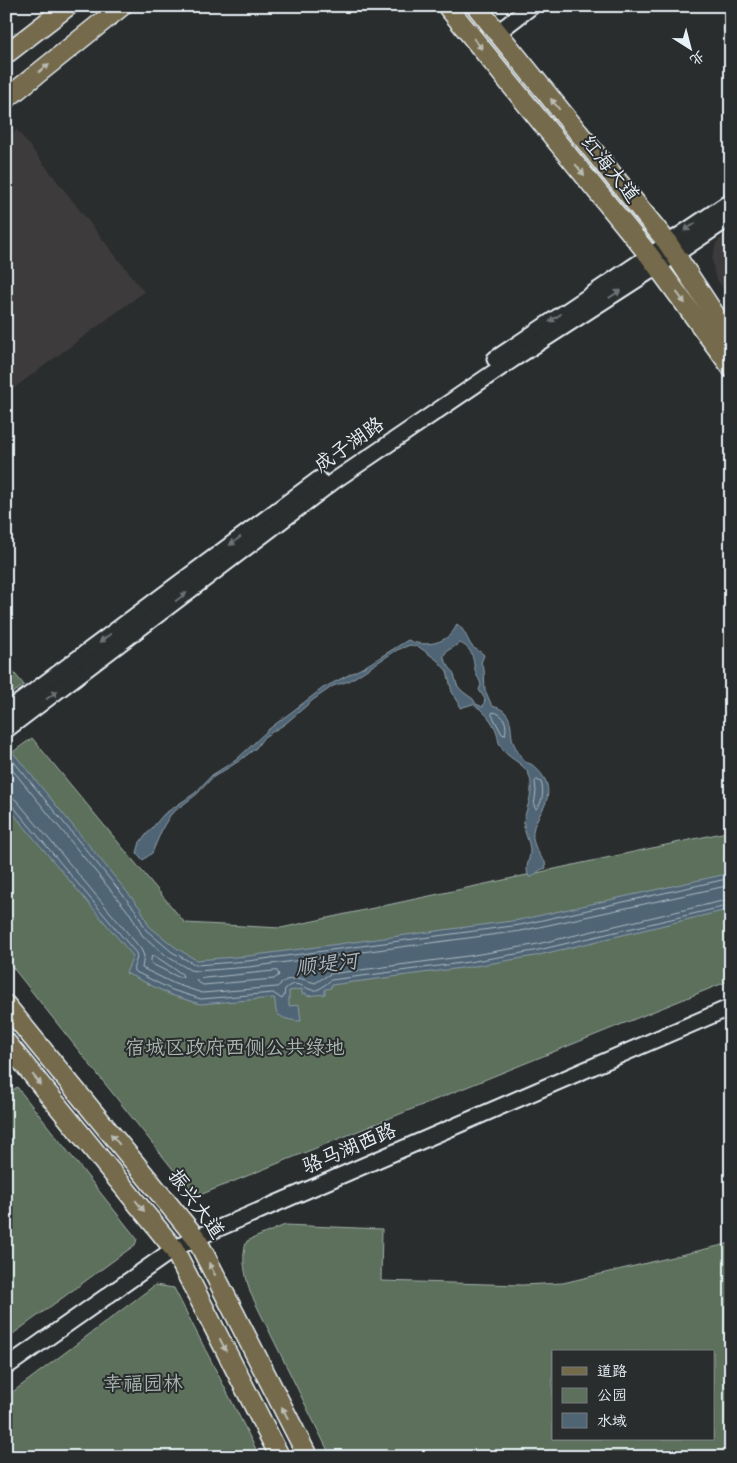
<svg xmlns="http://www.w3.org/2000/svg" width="737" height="1463" viewBox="0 0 737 1463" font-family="'Indie Flower','LXGW WenKai TC',sans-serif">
<rect width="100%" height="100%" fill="#2a2d2e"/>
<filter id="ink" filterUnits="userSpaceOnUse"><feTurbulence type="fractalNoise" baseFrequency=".02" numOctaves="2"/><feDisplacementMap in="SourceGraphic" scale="10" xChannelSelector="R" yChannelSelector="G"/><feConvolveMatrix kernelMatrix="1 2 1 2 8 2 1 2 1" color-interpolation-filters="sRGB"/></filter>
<g filter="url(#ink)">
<g fill="#3e3b3b">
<polygon points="17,130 144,292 6,394 6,139"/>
<polygon points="731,228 731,302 715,276 712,260 716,243"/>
</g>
<g fill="#5c705b" stroke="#a2b0aa" fill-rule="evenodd">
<path d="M730 20 731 21V41C723 32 719 29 730 20Z"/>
<polygon points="6,663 24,685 6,698"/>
<polygon points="32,738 185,923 281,928 731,831 731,980 195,1197 6,959 6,757"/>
<polygon points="17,1087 137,1239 135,1245 121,1255 6,1339 6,1158 12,1153 6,1146 6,1095"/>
<path d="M285 1225 382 1229 381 1281 522 1285 563 1283 731 1243V1457H331L250 1292C246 1277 240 1256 247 1241ZM553 1352H713V1439H553Z"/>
<polygon points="155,1285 174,1288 260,1457 6,1457 6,1397"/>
</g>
<g fill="#506574" stroke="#8d9da9" fill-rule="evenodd">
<path d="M457 624C465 630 466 637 471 645 474 650 480 650 484 655L481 663 484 669 485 690 492 706C519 712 506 733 516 748 518 752 521 758 525 761 528 764 527 762 531 764 537 768 546 778 547 785 553 810 525 820 535 846 538 852 541 858 545 862L546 868 540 870 532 877H529C524 867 530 861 530 851 530 840 522 831 524 820 527 806 535 790 529 775 523 761 506 759 500 745 498 741 498 737 497 733 493 721 483 710 473 704L460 708 459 703 452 692 447 671 437 660 419 647 410 645 397 650 349 681 333 686 313 700 285 724 264 737 256 748 239 761 212 778 197 794 171 814 163 827 152 853 143 860 137 853 140 842 164 814 195 793 212 775 236 760 269 729 323 688 364 667 408 640C424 648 450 644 457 624ZM460 643C475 650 472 660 476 673 477 677 480 680 481 685L479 690 485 699 483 707 476 704 473 699 462 691 457 685 454 674 444 659V655L447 651Z"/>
<path d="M6 744 141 909 149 926 175 947 196 960 248 956 519 920 731 873V909L535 956 469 967 331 985V988L325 989V994L307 996 306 993 302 994V989L289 991V1006L299 1005 301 1021C294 1021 279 1019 276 1011 275 1007 276 1002 274 998L200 1004 171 995 126 973 133 956 6 805Z"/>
</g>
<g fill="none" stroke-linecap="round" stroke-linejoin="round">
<g stroke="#abb9c3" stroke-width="1">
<path d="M493 712C504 713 508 725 505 735L502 734 492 715Z"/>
<polyline points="6,752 136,911 146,930 172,952 196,965 248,961 520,925 731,878"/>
<polyline points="6,762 131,915 142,935 168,957 190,970 197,971 249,967 521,931 731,885"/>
<path d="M537 780 541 782C544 791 543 803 536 809L534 806 536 791 535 782Z"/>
<polyline points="6,797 12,797 17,801 141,949 144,956 142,968 175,984 202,993 277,987 286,980 299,978 315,983 330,974 468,956 533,945 731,899"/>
<path d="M6 803 12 805 136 953C139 960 132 965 134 971L172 990 201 999 273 993 282 999 284 996 285 989C299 976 308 995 319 989 323 987 327 983 331 980L469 962 534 951 731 905"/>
<polygon points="152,956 155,956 182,974 183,977 178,977 152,964 151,962"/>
<polygon points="277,971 279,975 274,979 203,985 196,981 198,979"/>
</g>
<defs>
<g id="minor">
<polyline points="497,33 532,6"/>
<polyline points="495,359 731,201"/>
<polyline points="6,712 319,479"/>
<polyline points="6,730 334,481 512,360 658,266 731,217"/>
<polyline points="6,1367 174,1249 196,1238 731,1007"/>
</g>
<g id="major">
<polyline points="447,6 649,255 731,367"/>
<polyline points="476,6 667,242 731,339"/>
<polyline points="6,54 68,6"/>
<polyline points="6,99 122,6"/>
<polyline points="6,1005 196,1238 308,1457"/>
<polyline points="6,1042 174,1249 280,1457"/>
</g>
</defs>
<use href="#minor" stroke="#e8f1f8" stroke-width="19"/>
<use href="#major" stroke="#e8f1f8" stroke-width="22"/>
<use href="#minor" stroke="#2a2d2e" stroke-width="15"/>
<use href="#major" stroke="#746b4b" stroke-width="19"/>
</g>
<defs><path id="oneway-solid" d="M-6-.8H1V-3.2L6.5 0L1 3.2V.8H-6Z" transform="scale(1.25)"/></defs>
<g fill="#babbb3">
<use href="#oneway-solid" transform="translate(478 44) rotate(51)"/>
<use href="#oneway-solid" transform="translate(44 68) rotate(-38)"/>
<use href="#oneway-solid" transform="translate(555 104) rotate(-129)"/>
<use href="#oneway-solid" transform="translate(580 170) rotate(51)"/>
<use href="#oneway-solid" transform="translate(681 298) rotate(54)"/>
<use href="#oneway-solid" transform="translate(37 1080) rotate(51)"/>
<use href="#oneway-solid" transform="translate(115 1139) rotate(-129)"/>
<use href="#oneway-solid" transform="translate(140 1206) rotate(51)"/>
<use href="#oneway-solid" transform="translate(212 1269) rotate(-117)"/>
<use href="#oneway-solid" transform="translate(223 1345) rotate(63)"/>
<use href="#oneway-solid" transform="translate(285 1413) rotate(-117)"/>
</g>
<g fill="#6c7275">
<use href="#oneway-solid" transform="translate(690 227) rotate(147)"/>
<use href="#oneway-solid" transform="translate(615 294) rotate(-33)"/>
<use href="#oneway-solid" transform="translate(555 318) rotate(146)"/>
<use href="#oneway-solid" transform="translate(235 541) rotate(143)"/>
<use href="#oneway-solid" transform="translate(181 597) rotate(-37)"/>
<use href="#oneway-solid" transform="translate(105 638) rotate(143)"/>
<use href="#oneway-solid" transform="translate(52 695) rotate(-37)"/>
</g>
</g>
<g text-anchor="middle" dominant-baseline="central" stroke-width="4" stroke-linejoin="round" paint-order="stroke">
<g font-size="20" fill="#e8f1f8" stroke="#2a2d2e">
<text transform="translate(609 170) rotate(51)">红海大道</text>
<text transform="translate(350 446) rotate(-35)">成子湖路</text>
<text transform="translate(350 1150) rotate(-23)">骆马湖西路</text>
<text transform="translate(195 1205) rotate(54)">振兴大道</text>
</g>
<g font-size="20" fill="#a9b7b1" stroke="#2a2d2e">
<text x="235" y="1049">宿城区政府西侧公共绿地</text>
<text x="143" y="1385">幸福园林</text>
</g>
<g font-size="21" font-style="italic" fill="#abb9c3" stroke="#2a2d2e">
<text transform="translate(327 966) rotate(-7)">顺堤河</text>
</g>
</g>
<rect width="737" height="1463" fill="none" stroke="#2a2d2e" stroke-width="25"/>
<rect x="12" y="12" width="712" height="1438" fill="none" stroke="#e8f1f8" stroke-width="2" filter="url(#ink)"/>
<rect x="552" y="1350" width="162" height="90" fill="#2a2d2e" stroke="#767b7f"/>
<rect x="562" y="1367" width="25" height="8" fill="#746b4b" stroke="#767b7f"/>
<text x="597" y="1376" font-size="15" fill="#e8f1f8">道路</text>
<rect x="562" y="1388" width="25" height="15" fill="#5c705b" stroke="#767b7f"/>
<text x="597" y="1400" font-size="15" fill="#e8f1f8">公园</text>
<rect x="562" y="1413" width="25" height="15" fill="#506574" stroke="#767b7f"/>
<text x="597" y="1426" font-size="15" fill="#e8f1f8">水域</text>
<g transform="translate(690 48) rotate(144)" stroke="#2a2d2e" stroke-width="4" paint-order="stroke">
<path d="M0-4L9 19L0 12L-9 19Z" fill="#e8f1f8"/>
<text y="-8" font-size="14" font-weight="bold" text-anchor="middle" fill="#e8f1f8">北</text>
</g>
</svg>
